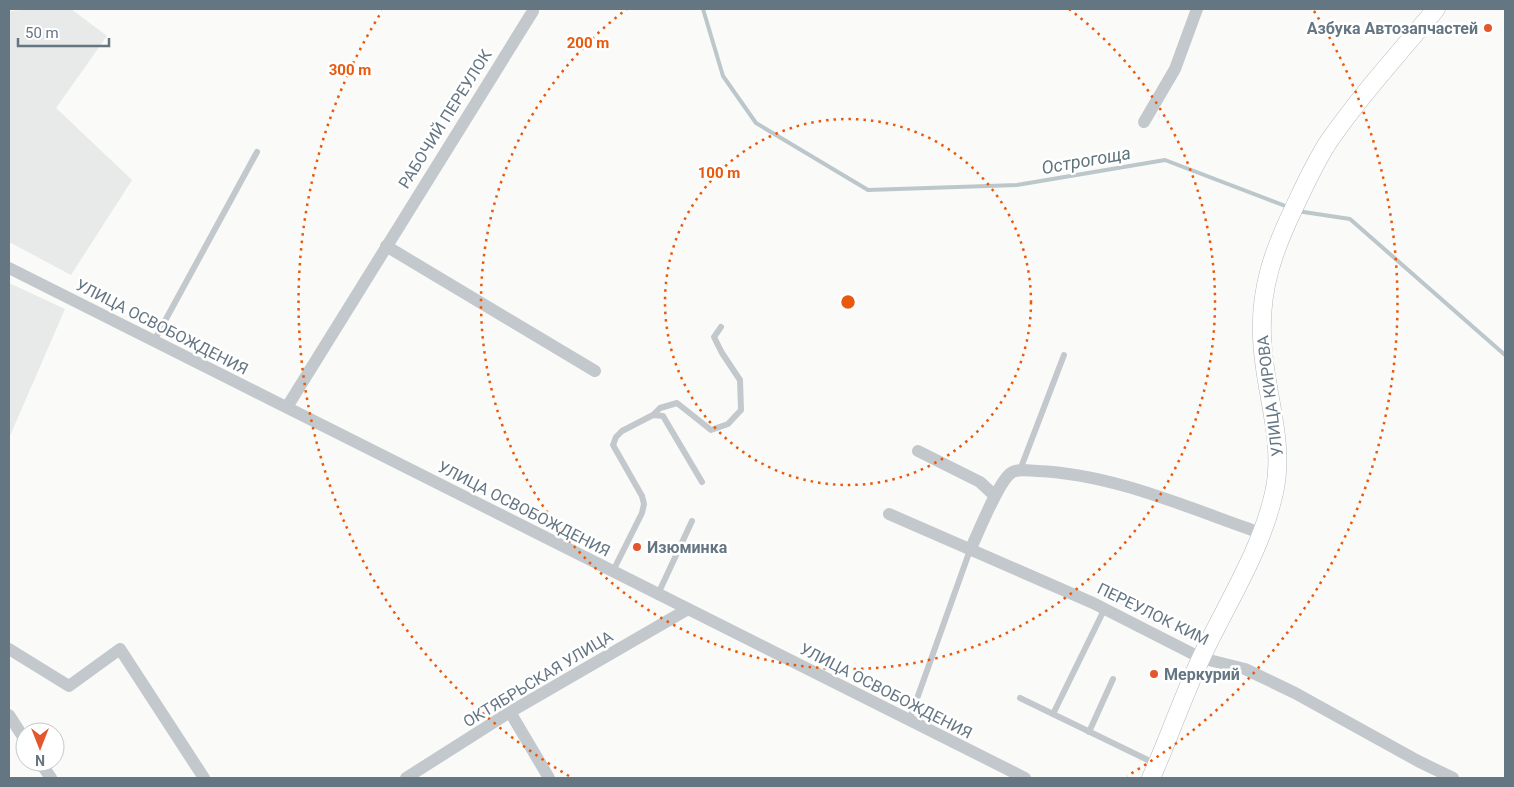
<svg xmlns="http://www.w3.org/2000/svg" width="1514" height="787" viewBox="0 0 1514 787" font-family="Roboto,sans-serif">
<rect width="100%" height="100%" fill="#fafaf8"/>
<g fill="#e8e9e9">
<polygon points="36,9 71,9 107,36 56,108 132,180 71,275 9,242 9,11"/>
<polygon points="9,283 65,309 9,438"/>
</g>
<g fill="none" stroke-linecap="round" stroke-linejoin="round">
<g stroke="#bbc7cb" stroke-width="4">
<polyline points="703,9 723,76 756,123 868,190 1017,185 1165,160 1288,207"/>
<polyline points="1297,211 1350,219 1505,355"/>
</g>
<defs>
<path id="secondary" d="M1151 778C1169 738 1183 696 1202 656 1227 603 1261 551 1274 493 1286 440 1263 389 1262 336 1260 289 1273 252 1293 210 1304 187 1315 162 1329 141 1361 95 1400 52 1436 9"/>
</defs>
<use href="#secondary" stroke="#b3babf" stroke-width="19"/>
<g stroke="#c3c8cc" stroke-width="6">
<polyline points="154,341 257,152"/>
<polyline points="653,415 660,408 677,403 711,430 728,424 741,410 740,380 722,353 714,337 721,327"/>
<polyline points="1020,470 1064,355"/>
<polyline points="613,571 642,513 644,504 642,496 613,445 616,437 622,431 653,415 663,416 702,482"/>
<polyline points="658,594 692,521"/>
<polyline points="1020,698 1156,764"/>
<polyline points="1053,714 1105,608"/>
<polyline points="909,721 970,550"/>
<polyline points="1089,732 1113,679"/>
</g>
<g stroke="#c3c8cc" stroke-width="12">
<polyline points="1144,122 1175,69 1197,9"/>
<polyline points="386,246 595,371"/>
<polyline points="9,268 1025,778"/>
<polyline points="287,407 533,11"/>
<polyline points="918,451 980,482 995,496"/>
<polyline points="889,514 1093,603 1201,658 1245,669 1295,693 1418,761 1453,778"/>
<path d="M970 550C978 534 998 482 1011 473 1018 468 1029 471 1037 471 1114 474 1188 508 1261 533"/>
<polyline points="9,649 69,686 120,649 204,778"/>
<polyline points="510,712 549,778"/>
<polyline points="9,715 25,740"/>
<polyline points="40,762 51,778"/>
<polyline points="406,778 510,712 688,609"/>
</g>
<use href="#secondary" stroke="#fff" stroke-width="18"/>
</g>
<g fill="none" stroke="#e8590c" stroke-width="2.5" stroke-dasharray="2.5 5">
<circle cx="848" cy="302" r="183"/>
<path d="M1069 9A367 367 0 1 1 627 9"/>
<path d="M569 776A550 550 0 0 1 382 11M1314 11A550 550 0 0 1 1127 776"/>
</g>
<g fill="#e4572e" stroke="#fff" stroke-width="2">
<circle cx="1488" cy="28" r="5"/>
<circle cx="637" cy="547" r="5"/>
<circle cx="1154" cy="674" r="5"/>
</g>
<g text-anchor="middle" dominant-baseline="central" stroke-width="5" stroke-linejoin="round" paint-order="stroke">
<g font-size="16" font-weight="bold" fill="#657683" stroke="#fff" text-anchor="start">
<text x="1478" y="28" text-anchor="end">Азбука Автозапчастей</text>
<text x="647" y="547">Изюминка</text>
<text x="1164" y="674">Меркурий</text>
</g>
<g font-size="16" fill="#657683" stroke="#fff">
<text transform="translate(445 119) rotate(-58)">РАБОЧИЙ ПЕРЕУЛОК</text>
<text transform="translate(162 327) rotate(27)">УЛИЦА ОСВОБОЖДЕНИЯ</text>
<text transform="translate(1270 396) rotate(-97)">УЛИЦА КИРОВА</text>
<text transform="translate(524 509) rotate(27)">УЛИЦА ОСВОБОЖДЕНИЯ</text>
<text transform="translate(1153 614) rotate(26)">ПЕРЕУЛОК КИМ</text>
<text transform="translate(538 679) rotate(-31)">ОКТЯБРЬСКАЯ УЛИЦА</text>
<text transform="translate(886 691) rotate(27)">УЛИЦА ОСВОБОЖДЕНИЯ</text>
</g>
<g font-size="18" font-style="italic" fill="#60757c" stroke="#fff">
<text transform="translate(1086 160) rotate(-10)">Острогоща</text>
</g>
</g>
<circle cx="848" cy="302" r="8" fill="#e8590c" stroke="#fff" stroke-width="2.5"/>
<g font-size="15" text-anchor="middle" font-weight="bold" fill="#e8590c" stroke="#fff" stroke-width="5" stroke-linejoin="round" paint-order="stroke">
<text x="588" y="48">200 m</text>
<text x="350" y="75">300 m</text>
<text x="719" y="178">100 m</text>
</g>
<rect width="1514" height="787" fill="none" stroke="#657683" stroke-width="20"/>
<g transform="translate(40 747) rotate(180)"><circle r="24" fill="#ffffff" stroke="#c1c8cd"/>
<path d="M0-4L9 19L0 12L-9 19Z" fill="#e4572e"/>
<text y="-8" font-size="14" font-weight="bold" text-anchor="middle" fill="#657683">N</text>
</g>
<path d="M18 38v8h91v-8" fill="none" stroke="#657683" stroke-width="2.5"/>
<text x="25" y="38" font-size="15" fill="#657683" stroke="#ffffff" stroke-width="4" paint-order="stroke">50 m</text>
</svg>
